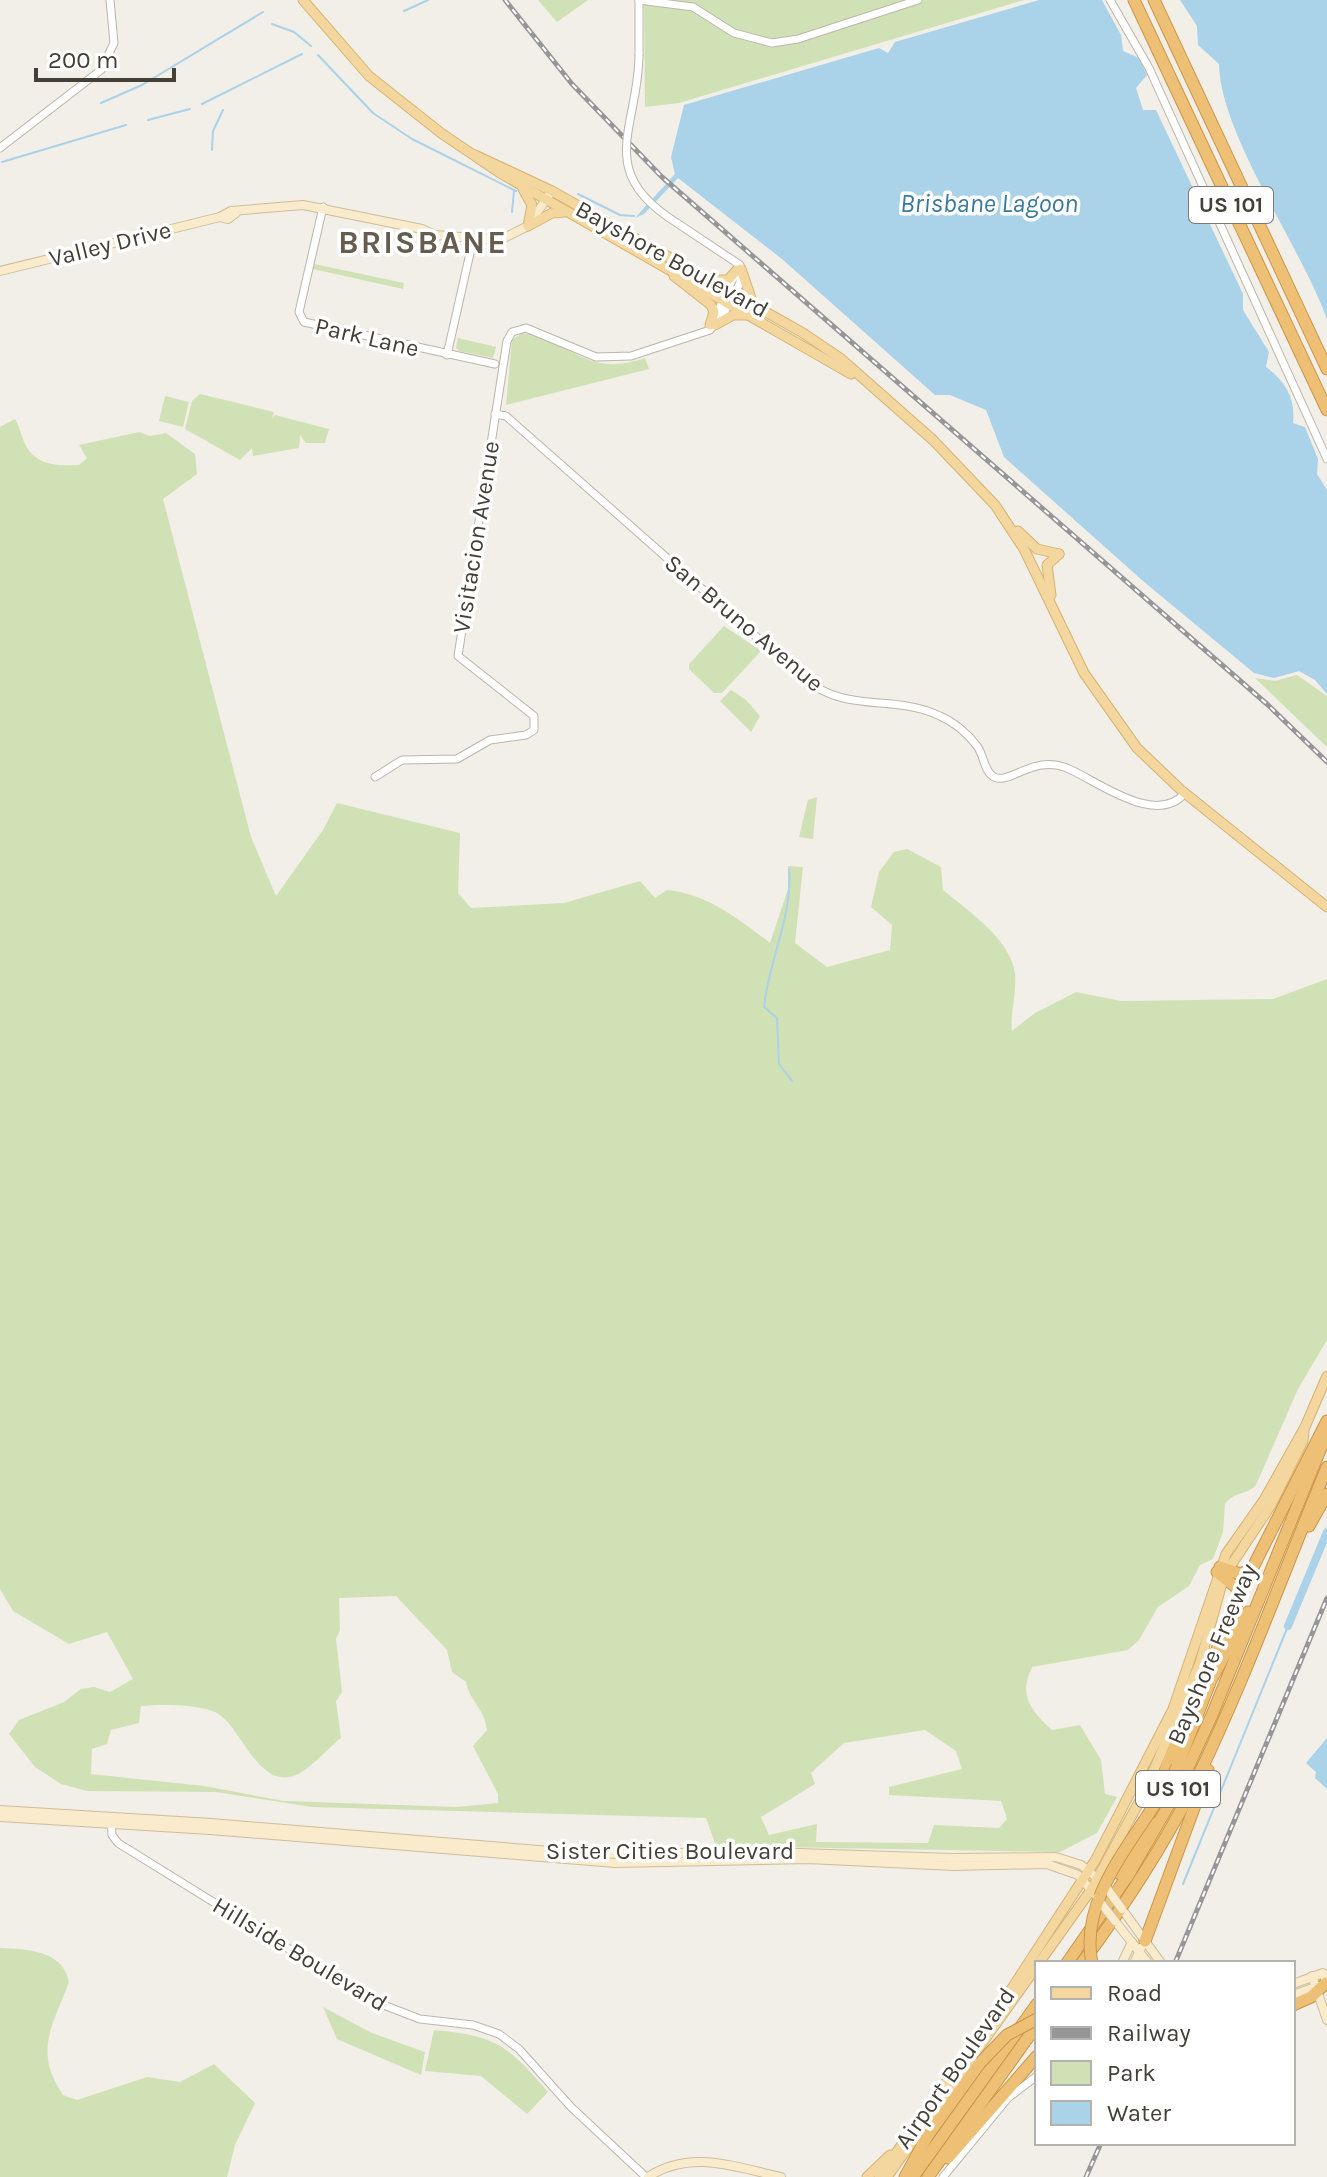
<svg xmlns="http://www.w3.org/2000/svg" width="1327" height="2177" viewBox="0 0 1327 2177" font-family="Karla,sans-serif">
<rect width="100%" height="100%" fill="#f2eee8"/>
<g fill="#d0e2b5" fill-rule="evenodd">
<polygon points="538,0 588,0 557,22"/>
<polygon points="644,0 1024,0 679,103 645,107"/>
<polygon points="314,264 404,283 403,289 313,269"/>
<path d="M522 333C572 340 585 379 645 358L649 369 506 405 512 340Z"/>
<polygon points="458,338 496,347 493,358 459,351 456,348"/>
<polygon points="200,394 274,412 272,419 275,415 329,429 325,443 306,443 300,435 299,448 253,456 252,448 240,460 185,429 192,401"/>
<polygon points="165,396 189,402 183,427 159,421"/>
<path d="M15 419C20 427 21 435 25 444 36 466 58 466 79 465L87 458 79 445 139 432 150 436 166 433 195 454 197 474 163 499 251 837 276 896 323 830 337 803 460 833 458 893 471 908 564 903 640 881 655 898 667 890C706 893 740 920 770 943L788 889V866L803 867 795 943 827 967 890 950 892 925 871 907 879 872 894 852 907 849 941 867 943 890C967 910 1011 939 1015 974 1017 993 1010 1012 1012 1031L1035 1013 1076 992 1121 1001 1273 999 1327 979V1340L1298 1389 1256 1485C1247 1495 1233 1492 1225 1504L1223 1532 1213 1559 1200 1565 1189 1586 1158 1607 1139 1640 1128 1650 1032 1667C1018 1695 1031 1711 1052 1730L1080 1725 1101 1760 1105 1794 1117 1797 1097 1833 1060 1852 716 1846 706 1818 312 1807 216 1792 87 1791 61 1784 35 1767 9 1734 19 1720 64 1702 81 1689 94 1687 110 1692 133 1679 107 1632 69 1644 13 1611 0 1589V427ZM396 1596 447 1650 452 1672 466 1682C470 1702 485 1709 487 1730L473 1746 498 1794V1803L457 1807 284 1801 204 1786 91 1774 92 1749 107 1744 111 1730 139 1723 141 1706C161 1704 196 1704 215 1712 240 1723 257 1788 293 1776 308 1772 328 1748 341 1738L336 1701 342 1692 336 1639 340 1630 339 1598ZM925 1730 956 1751 962 1769 889 1787V1795L1001 1801 1007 1819 999 1828 934 1825 928 1843 816 1842 817 1824 769 1835 761 1817 815 1784 811 1773 844 1743Z"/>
<polygon points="724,626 761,651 722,693 714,693 689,669 689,664"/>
<polygon points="1297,675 1327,696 1327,747 1255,678 1275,681"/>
<polygon points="731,690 746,700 760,716 751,732 720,701"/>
<polygon points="817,797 813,839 799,837 808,800"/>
<path d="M0 1948C27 1949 63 1950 69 1982 53 2025 33 2051 63 2095L77 2100 147 2077 180 2082 214 2064 255 2103 235 2145 227 2177H0Z"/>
<polygon points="323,2007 372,2033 425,2052 421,2075 337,2039"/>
<path d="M434 2030C497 2036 507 2045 548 2092L527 2114 481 2076 425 2071Z"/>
</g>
<g fill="#aad2e8">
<path d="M1039 0H1102L1121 35 1123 51 1139 58 1147 75 1136 88 1143 110H1156L1243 294V310L1269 352 1266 367C1285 381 1296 399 1293 423L1305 427 1318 459 1317 474 1327 490V694L1315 680 1299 671 1274 678 1254 673 1143 581 1004 457 986 410 950 395H935L782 259 678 178 644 214 635 218 675 174 671 157 684 105 879 48 888 53 895 42Z"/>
<path d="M1180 0H1327V319C1301 247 1220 134 1219 64L1198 45 1197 26Z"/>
<polygon points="1327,1738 1327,1789 1315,1778 1316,1772 1306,1763"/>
</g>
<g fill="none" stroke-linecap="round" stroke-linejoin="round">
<g stroke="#aad2e8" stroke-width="2">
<polyline points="404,11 428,0"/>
<polyline points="272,24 294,32 311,46"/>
<polyline points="318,55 373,113 412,139 516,191"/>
<polyline points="101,103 142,85 263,12"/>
<polyline points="202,104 302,54"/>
<polyline points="148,120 190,109"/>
<polyline points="212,150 213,131 223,110"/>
<polyline points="2,162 126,125"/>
<polyline points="578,194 620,215 634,216"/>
<polyline points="512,212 514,191"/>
<path d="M789 869C793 916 769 959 764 1007L777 1018 779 1064 792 1081"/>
<polyline points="1183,1884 1288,1626"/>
</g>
<polyline stroke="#aad2e8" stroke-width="8" points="1288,1626 1327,1532"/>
<defs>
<g id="tertiary">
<polyline points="639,0 693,7 734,33 772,43 798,39 918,0"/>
<polyline points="639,0 639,54"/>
<polyline points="1110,0 1149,68 1327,459"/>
<polyline points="0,148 101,70 114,43 110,0"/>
<polyline points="323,207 299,312 304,322 495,364"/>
<polyline points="715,317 737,270"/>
<polyline points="447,355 473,240"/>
<path d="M495 414 506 416 803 678C849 715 891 693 940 716 954 722 968 734 977 746 984 755 984 772 994 777 1011 785 1034 753 1069 769 1099 782 1156 827 1185 793"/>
<polyline points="375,777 402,760 457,759 490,740 526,735 534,730 534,716 458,656 507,341 512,332 526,328 596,357 631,356 710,330 723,315 740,283 740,265 677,223"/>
<polyline points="111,1820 112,1835 118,1843 373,2001 420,2019 473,2025 499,2034 519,2049 571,2107 646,2177"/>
<polyline points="943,2177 1008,2098 1037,2076"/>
</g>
<g id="secondary">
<polyline points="220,217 231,211 303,205 422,229 435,235 500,240 528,226 549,195"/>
<polyline points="0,271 220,217 228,219 236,213"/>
<polyline points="0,1810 211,1823 588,1854 768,1852 953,1858 1056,1857 1081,1865 1102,1882"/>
<polyline points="0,1817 210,1830 615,1863 808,1859 953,1866 1047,1864 1078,1875 1097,1897"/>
<polyline points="1122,1909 1161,1963"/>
<polyline points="1115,1921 1148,1963"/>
<polyline points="1122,1963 1132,1942"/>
<polyline points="1134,1963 1141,1948"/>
<polyline points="1312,1976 1327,2020"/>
<polyline points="1293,1984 1323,1973 1327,1985"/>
<polyline points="1293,1995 1318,1986"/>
<path d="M648 2177C691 2149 734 2167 781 2177"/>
</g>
<g id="primary">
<polyline points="303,0 369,76 441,133 500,173 851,374"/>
<polyline points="475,155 552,191 803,333 840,358 933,440 995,505 1024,549 1084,673 1137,748 1181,790 1327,907"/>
<polyline points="523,189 532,205 528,226"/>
<polyline points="528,226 552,213 565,212"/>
<polyline points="741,269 752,301"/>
<polyline points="674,276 711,305 714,312 710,325"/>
<polyline points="714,280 728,280 737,270"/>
<polyline points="715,325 733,315 749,315"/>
<polyline points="1018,531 1037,549 1059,554"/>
<polyline points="1051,595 1047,565 1059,554"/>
<polyline points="1039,1963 1091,1890 1143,1795 1200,1663 1224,1576 1271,1505 1303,1441 1304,1431"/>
<polyline points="867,2177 890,2155"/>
<polyline points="879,2177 1005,1999 1096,1859 1173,1709 1226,1554 1264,1500 1305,1427 1327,1376"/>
<polyline points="887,2177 1037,1966"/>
</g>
<g id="motorway">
<polyline points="1134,0 1327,410"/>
<polyline points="1154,0 1327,369"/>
<polyline points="1309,1526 1327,1494"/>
<polyline points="1220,1567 1240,1574 1252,1569 1327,1421"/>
<polyline points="1177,1767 1211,1680 1248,1612"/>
<polyline points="1154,1802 1168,1762 1238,1601 1237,1588 1217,1572"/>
<polyline points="1120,1874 1149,1819"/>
<polyline points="1145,1941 1208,1770"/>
<polyline points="1067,1963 1129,1874 1178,1789 1212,1715 1327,1433"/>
<path d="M1082 1963C1122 1909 1159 1853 1190 1793 1242 1688 1282 1576 1327 1467"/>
<polyline points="1293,2005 1311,1997 1326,1983"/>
<polyline points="948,2158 1037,2056"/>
<polyline points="905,2177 928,2135 980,2063"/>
<polyline points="913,2177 1037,2004"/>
<polyline points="928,2177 1037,2025"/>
</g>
</defs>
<use href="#tertiary" stroke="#bcb5ab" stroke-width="9"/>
<use href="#secondary" stroke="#cdbe9c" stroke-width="10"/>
<use href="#primary" stroke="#d7b371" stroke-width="11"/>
<use href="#motorway" stroke="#cc9547" stroke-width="13"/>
<use href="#tertiary" stroke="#fff" stroke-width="7"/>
<use href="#secondary" stroke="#f9ebcb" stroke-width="8"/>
<use href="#primary" stroke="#f3d79f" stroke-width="9"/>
<use href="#motorway" stroke="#eec076" stroke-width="11"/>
<defs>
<g id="rail">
<polyline points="505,0 572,84 662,177 1268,705 1327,762"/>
<polyline points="1175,1963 1327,1598"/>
<polyline points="1086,2177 1101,2143"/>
</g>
</defs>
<use href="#rail" stroke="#969696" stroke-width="5"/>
<use href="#rail" stroke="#fff" stroke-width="2" stroke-dasharray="6" stroke-linecap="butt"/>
<defs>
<path id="tertiary-bridge" d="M639 54C639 127 593 171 677 223"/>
<g id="secondary-bridge">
<polyline points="1105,1886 1122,1909"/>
<polyline points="1097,1898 1115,1921"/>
</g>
<g id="motorway-bridge">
<path d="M1092 1963C1077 1892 1147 1828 1177 1767"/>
<polyline points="980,2063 1007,2035 1037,2019"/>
</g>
</defs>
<use href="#tertiary-bridge" stroke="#bcb5ab" stroke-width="9" stroke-linecap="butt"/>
<use href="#secondary-bridge" stroke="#cdbe9c" stroke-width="10" stroke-linecap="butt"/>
<use href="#motorway-bridge" stroke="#cc9547" stroke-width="13" stroke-linecap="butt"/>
<use href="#tertiary-bridge" stroke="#fff" stroke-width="7"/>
<use href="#secondary-bridge" stroke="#f9ebcb" stroke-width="8"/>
<use href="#motorway-bridge" stroke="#eec076" stroke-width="11"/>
</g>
<g text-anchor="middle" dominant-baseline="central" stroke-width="7" stroke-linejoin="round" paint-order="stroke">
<g fill="#fff" stroke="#7c7973" stroke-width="2">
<rect x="1189" y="187" width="84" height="36" rx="6"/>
<rect x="1136" y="1771" width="84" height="36" rx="6"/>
</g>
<g font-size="22" font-weight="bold" fill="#443f37">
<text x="1231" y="205">US 101</text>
<text x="1178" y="1789">US 101</text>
</g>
<g font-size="24" fill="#443f37" stroke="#fff">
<text transform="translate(110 244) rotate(-14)">Valley Drive</text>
<text transform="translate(672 259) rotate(29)">Bayshore Boulevard</text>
<text transform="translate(367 337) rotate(13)">Park Lane</text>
<text transform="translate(476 537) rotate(-81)">Visitacion Avenue</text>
<text transform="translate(744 623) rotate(40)">San Bruno Avenue</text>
<text transform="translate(1212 1654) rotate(-67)">Bayshore Freeway</text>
<text x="670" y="1851">Sister Cities Boulevard</text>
<text transform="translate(300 1954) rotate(31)">Hillside Boulevard</text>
<text transform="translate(955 2068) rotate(-55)">Airport Boulevard</text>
</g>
<g font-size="26" font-style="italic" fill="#3a799e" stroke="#fff">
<text x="989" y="203">Brisbane Lagoon</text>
</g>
<g font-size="32" font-weight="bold" letter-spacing="2" fill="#665c50" stroke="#fff">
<text x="423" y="242">BRISBANE</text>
</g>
</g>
<rect x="1035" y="1961" width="260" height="184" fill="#ffffff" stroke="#b4b2af" stroke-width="2"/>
<rect x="1051" y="1987" width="40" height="12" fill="#f3d79f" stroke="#b4b2af" stroke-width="2"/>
<text x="1107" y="2001" font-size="24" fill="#443f37">Road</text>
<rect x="1051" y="2027" width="40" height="12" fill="#969696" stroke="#b4b2af" stroke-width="2"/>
<text x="1107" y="2041" font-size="24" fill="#443f37">Railway</text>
<rect x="1051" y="2061" width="40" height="24" fill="#d0e2b5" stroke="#b4b2af" stroke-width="2"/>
<text x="1107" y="2081" font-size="24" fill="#443f37">Park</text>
<rect x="1051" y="2101" width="40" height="24" fill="#aad2e8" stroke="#b4b2af" stroke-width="2"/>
<text x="1107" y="2121" font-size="24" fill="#443f37">Water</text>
<path d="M36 68v12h138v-12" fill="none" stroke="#443f37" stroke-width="4"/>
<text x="48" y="68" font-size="24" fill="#443f37" stroke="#ffffff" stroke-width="6" paint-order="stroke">200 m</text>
</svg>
